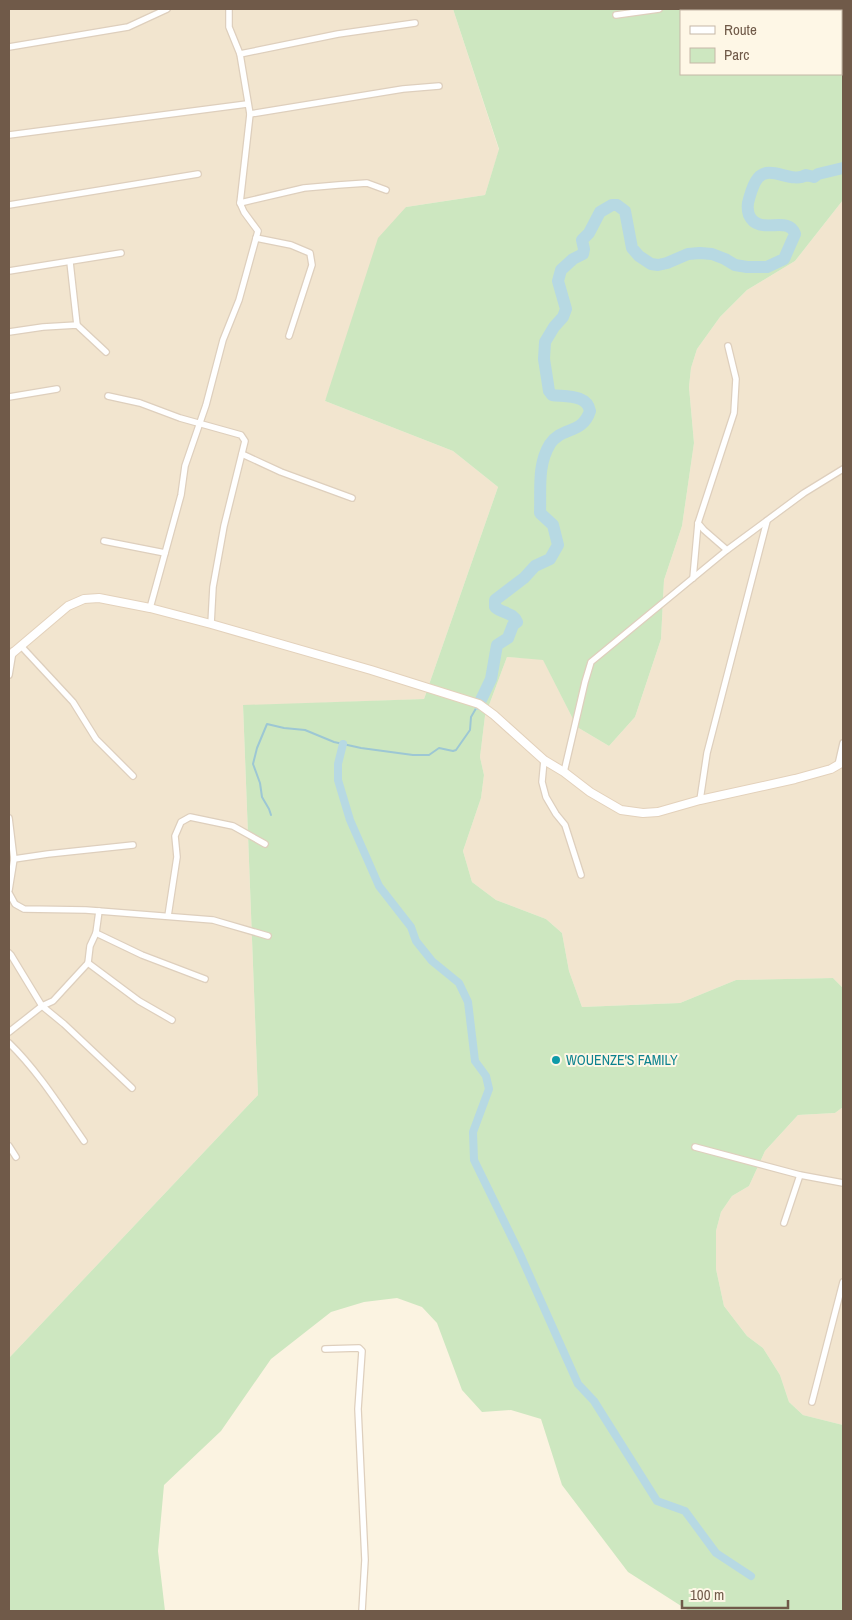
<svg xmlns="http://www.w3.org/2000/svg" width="852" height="1620" viewBox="0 0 852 1620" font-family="'Archivo Narrow',sans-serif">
<rect width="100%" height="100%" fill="#fbf3e1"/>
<g fill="#f2e5cf">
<polygon points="9,9 453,9 499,150 485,195 406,207 325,401 453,451 498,487 424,699 243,706 258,1095 9,1358"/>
<polygon points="843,200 843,988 833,978 736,980 680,1003 582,1007 569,971 562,933 546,919 496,900 472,882 463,851 481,798 484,775 480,757 485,716 507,657 543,659 577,727 609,746 635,717 661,639 664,580 682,526 694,443 689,387 691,368 697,349 720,317 747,290 795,261"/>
<polygon points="843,1107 843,1425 803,1415 789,1402 780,1375 763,1348 747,1336 724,1306 716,1269 716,1231 721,1212 732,1196 749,1186 765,1151 798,1115 835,1113"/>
</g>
<path fill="#cde7c0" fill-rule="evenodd" d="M453 9H843V200L795 261 747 290 720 317 697 349 691 368 689 387 694 443 682 526 664 580 661 639 635 717 609 746 577 727 543 660 507 657 485 716 480 757 484 775 481 798 463 851 472 882 496 900 546 919 562 933 569 971 582 1007 680 1003 736 980 833 978 843 988V1107L835 1113 798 1115 765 1151 749 1186 732 1196 721 1212 716 1231V1269L724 1306 747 1336 763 1348 780 1375 789 1402 803 1415 843 1425V1611H689L628 1572 562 1485 541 1419 511 1410 482 1412 462 1390 437 1323 422 1307 397 1298 364 1302 331 1312 271 1359 221 1431 164 1485 158 1551 165 1611H9V1358L258 1095 243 705 424 699 498 487 453 451 325 401 378 238 406 207 485 195 499 149ZM681 11H841V74H681Z"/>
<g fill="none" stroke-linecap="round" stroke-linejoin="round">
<polyline stroke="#9dc7d4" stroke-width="2" points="271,815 269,809 262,797 260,783 253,764 257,748 267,724 284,728 305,730 334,742 361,748 413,755 429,755 439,748 453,751 456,750 470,730 471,717 478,705"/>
<polyline stroke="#b7d9e3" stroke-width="8" points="343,744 338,764 338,780 350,820 379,886 411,927 416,941 432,961 459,983 468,1002 475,1061 486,1076 489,1089 473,1132 474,1160 519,1252 578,1384 594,1401 657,1501 685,1511 716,1553 751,1576"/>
<path stroke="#b7d9e3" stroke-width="12" d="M479 704 491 679 497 645 508 638 513 625 517 622C513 612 503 614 495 607V600L524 578 535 566 550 559 558 545 553 525 540 513C541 490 537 465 550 444 562 426 582 435 590 411 587 394 565 397 552 395L549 391 544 359 545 342 554 327 563 317 566 309 558 281 561 270 573 259 583 254 584 249 582 240 589 233 600 212 612 205H617L625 211 632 248 639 256 651 264 658 265 667 263 688 254 700 253 712 254 725 259 735 265 747 267H767L784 259 795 234C788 214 759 237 749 215 747 209 747 205 749 199 751 192 753 184 758 178 770 164 791 184 806 175L814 177 818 174 843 168"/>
<defs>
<g id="street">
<polyline points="616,15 659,9"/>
<polyline points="9,47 128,27 167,9"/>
<polyline points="240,54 338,34 415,23"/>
<polyline points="250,114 403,89 439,86"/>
<polyline points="9,135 247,104"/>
<polyline points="240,203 304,188 338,185 367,183 386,190"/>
<polyline points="9,205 198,174"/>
<polyline points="256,238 291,245 310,253 312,265 289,336"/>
<polyline points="70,262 77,325"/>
<polyline points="9,271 121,253"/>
<polyline points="9,332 43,327 77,325 106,352"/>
<polyline points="108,396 140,403 180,418 241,435 245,441 224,526 213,587 211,624"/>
<polyline points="9,397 57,389"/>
<polyline points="242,454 281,472 352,498"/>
<polyline points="698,523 704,530 727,550"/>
<polyline points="104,541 165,553"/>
<polyline points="693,578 698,523 734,413 736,379 728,346"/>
<polyline points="150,608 181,495 185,466 206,405 223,340 239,300 258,231 244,212 240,203 250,114 240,54 229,27 229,9"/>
<polyline points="21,646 73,702 96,739 133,776"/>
<polyline points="9,675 13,651"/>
<polyline points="544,760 542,782 546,797 556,814 565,825 581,875"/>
<polyline points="838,765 843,743"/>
<polyline points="564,772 585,682 591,662 727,550 804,493 843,469"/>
<polyline points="700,800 707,753 767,521"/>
<polyline points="9,818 14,859 9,890"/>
<polyline points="14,859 48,854 133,845"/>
<polyline points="9,893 15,904 24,909 86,910 213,920 268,936"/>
<polyline points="168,916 177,857 175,836 181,822 190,817 233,826 265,844"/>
<polyline points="96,933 142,955 205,979"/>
<polyline points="9,953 11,955 42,1006 64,1024 132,1088"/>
<polyline points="88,963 139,1001 172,1020"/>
<polyline points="9,1032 42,1006 53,1001 88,963 90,946 96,933 99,911"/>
<path d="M9 1043C38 1071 61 1108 84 1141"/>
<polyline points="9,1146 16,1157"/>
<polyline points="695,1147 800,1175 843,1183"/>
<polyline points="784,1223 800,1175"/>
<polyline points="325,1349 359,1348 362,1351 358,1409 365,1560 362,1611"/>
<polyline points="812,1402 843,1282"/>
</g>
<polyline id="secondary" points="9,656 68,606 84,599 99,598 150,608 211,624 371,670 479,704 494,715 544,760 564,772 590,792 621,810 643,813 658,812 700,800 795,779 831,769 843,762"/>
</defs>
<use href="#street" stroke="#decfbd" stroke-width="8"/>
<use href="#secondary" stroke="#e3d1bb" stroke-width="10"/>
<use href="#street" stroke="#fff" stroke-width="5.5"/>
<use href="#secondary" stroke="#fff" stroke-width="8"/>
</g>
<circle fill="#0f9aa8" stroke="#fef7e6" stroke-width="2" cx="556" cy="1060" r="5"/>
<g text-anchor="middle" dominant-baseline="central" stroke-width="4" stroke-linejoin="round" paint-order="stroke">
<g font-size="14" fill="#0d838f" stroke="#fef7e6" text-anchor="start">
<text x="566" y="1060">WOUENZE'S FAMILY</text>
</g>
</g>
<rect width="852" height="1620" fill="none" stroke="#705a49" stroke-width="20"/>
<rect x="680" y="10" width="162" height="65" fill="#fef7e6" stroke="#c5b8a7"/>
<rect x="690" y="26" width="25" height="8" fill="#ffffff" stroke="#c5b8a7"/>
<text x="724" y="35" font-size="15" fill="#705a49">Route</text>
<rect x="690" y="48" width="25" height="15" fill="#cde7c0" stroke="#c5b8a7"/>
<text x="724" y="60" font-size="15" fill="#705a49">Parc</text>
<path d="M682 1600v8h106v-8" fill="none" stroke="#705a49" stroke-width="2.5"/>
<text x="690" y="1600" font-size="15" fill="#705a49" stroke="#fef7e6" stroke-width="4" paint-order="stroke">100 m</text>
</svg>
